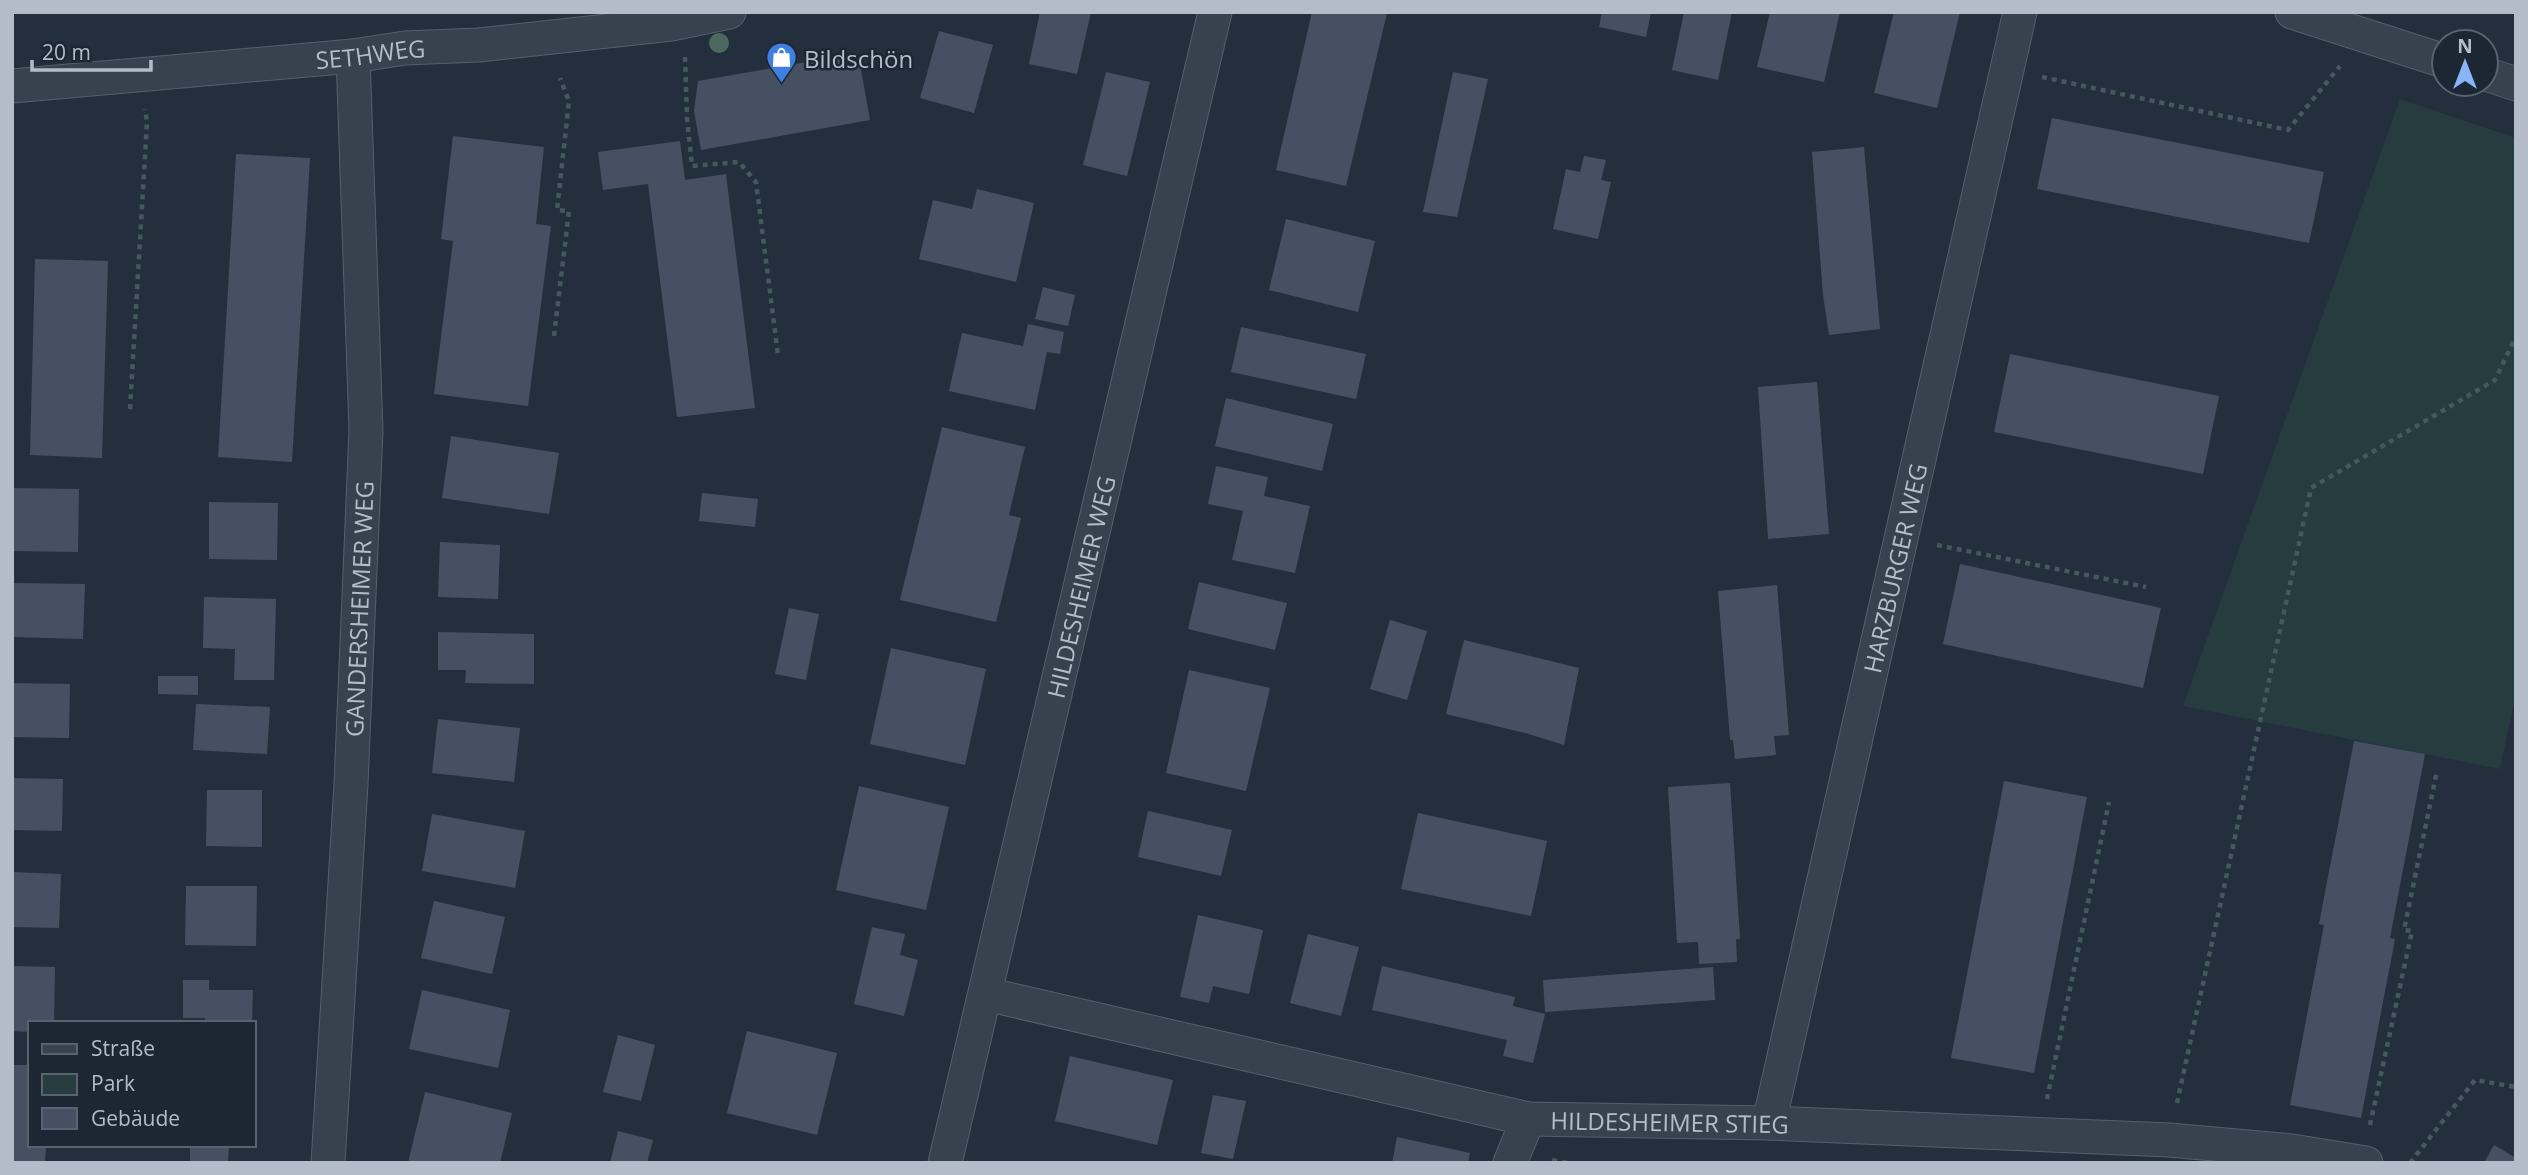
<svg xmlns="http://www.w3.org/2000/svg" width="2528" height="1175" viewBox="0 0 2528 1175" font-family="'Open Sans',sans-serif">
<rect width="100%" height="100%" fill="#242f3e"/>
<polygon fill="#263c3f" points="2400,99 2516,138 2516,693 2500,769 2183,706"/>
<g fill="#455162">
<polygon points="1040,12 1091,12 1077,74 1029,64"/>
<polygon points="1312,12 1387,13 1346,186 1276,170"/>
<polygon points="1602,12 1651,12 1646,37 1599,27"/>
<polygon points="1684,12 1732,12 1718,80 1672,70"/>
<polygon points="1770,12 1840,12 1824,82 1757,67"/>
<polygon points="1894,12 1960,12 1937,108 1874,93"/>
<polygon points="939,31 993,45 974,113 920,98"/>
<polygon points="858,53 870,120 701,150 694,111 698,81"/>
<polygon points="1106,72 1150,82 1127,176 1083,165"/>
<polygon points="1453,72 1488,79 1457,217 1423,212"/>
<polygon points="2052,118 2324,172 2309,243 2037,189"/>
<polygon points="453,136 544,147 536,224 551,226 528,406 434,394 453,241 441,239"/>
<polygon points="680,141 685,180 726,174 755,408 677,417 648,184 603,190 598,152"/>
<polygon points="1864,147 1880,329 1829,335 1823,295 1812,152"/>
<polygon points="236,154 310,158 292,462 218,457"/>
<polygon points="1584,156 1606,160 1601,180 1611,182 1598,239 1553,229 1566,169 1580,172"/>
<polygon points="977,189 1034,203 1016,282 919,259 933,200 972,209"/>
<polygon points="1286,219 1375,241 1358,312 1269,290"/>
<polygon points="35,259 108,261 102,458 30,455"/>
<polygon points="1043,287 1075,295 1068,326 1035,319"/>
<polygon points="1028,324 1064,332 1060,354 1047,352 1035,410 949,391 962,333 1023,346"/>
<polygon points="1241,327 1366,354 1356,399 1231,372"/>
<polygon points="2010,354 2219,396 2203,474 1994,432"/>
<polygon points="1817,382 1829,534 1768,539 1758,387"/>
<polygon points="1226,398 1333,424 1322,471 1215,446"/>
<polygon points="942,427 1025,447 1009,515 1021,518 996,622 900,600"/>
<polygon points="451,436 559,453 549,514 442,498"/>
<polygon points="1216,466 1268,477 1264,496 1310,506 1295,573 1232,560 1243,511 1208,504"/>
<polygon points="12,488 79,489 78,552 12,551"/>
<polygon points="702,493 758,499 755,527 699,521"/>
<polygon points="209,502 278,503 277,560 209,559"/>
<polygon points="440,542 500,545 498,599 438,597"/>
<polygon points="1960,564 2161,608 2143,688 1943,644"/>
<polygon points="1199,582 1287,603 1275,650 1188,629"/>
<polygon points="12,583 85,584 83,639 12,637"/>
<polygon points="1777,585 1789,735 1774,736 1776,755 1735,759 1733,740 1730,740 1718,591"/>
<polygon points="204,597 276,599 274,680 234,680 235,649 203,648"/>
<polygon points="789,608 819,614 806,680 775,674"/>
<polygon points="1390,620 1427,631 1407,700 1370,689"/>
<polygon points="438,632 534,634 534,684 465,683 466,670 438,670"/>
<polygon points="1464,640 1579,668 1564,745 1525,733 1446,714"/>
<polygon points="891,648 986,669 965,765 870,744"/>
<polygon points="1189,670 1270,688 1246,791 1166,773"/>
<polygon points="158,676 198,676 198,695 158,694"/>
<polygon points="12,683 70,684 69,738 12,737"/>
<polygon points="196,704 270,707 267,754 193,750"/>
<polygon points="438,719 520,728 514,782 432,773"/>
<polygon points="2354,741 2425,754 2390,938 2395,939 2361,1118 2290,1105 2324,925 2319,924"/>
<polygon points="12,778 63,779 62,831 12,830"/>
<polygon points="2004,781 2087,797 2034,1073 1951,1058"/>
<polygon points="1730,783 1740,939 1736,939 1737,962 1699,964 1698,942 1677,943 1668,787"/>
<polygon points="859,786 949,807 926,910 836,890"/>
<polygon points="207,790 262,790 262,847 206,846"/>
<polygon points="1148,811 1232,830 1221,876 1138,857"/>
<polygon points="1418,813 1547,841 1531,916 1401,889"/>
<polygon points="432,814 525,831 515,888 422,871"/>
<polygon points="12,872 61,874 59,928 12,927"/>
<polygon points="186,886 257,886 256,946 185,945"/>
<polygon points="434,901 505,917 492,974 421,958"/>
<polygon points="1198,915 1263,930 1249,994 1213,986 1209,1003 1180,997"/>
<polygon points="872,927 905,934 900,955 918,960 904,1016 854,1004"/>
<polygon points="1308,934 1359,947 1341,1016 1290,1003"/>
<polygon points="12,966 55,967 54,1023 30,1023 30,1032 12,1031"/>
<polygon points="1382,966 1515,997 1513,1006 1545,1014 1533,1063 1503,1056 1507,1040 1372,1010"/>
<polygon points="1713,967 1715,1000 1545,1012 1543,980"/>
<polygon points="183,980 209,980 209,990 253,990 252,1023 205,1023 205,1018 183,1018"/>
<polygon points="422,990 510,1010 498,1068 409,1049"/>
<polygon points="747,1031 837,1053 817,1135 727,1113"/>
<polygon points="618,1035 655,1045 641,1101 603,1092"/>
<polygon points="1070,1056 1173,1080 1157,1145 1055,1121"/>
<polygon points="12,1065 30,1065 30,1145 46,1145 45,1163 12,1163"/>
<polygon points="425,1092 512,1113 500,1163 408,1163"/>
<polygon points="1213,1095 1246,1101 1233,1159 1201,1153"/>
<polygon points="618,1131 653,1140 647,1163 610,1163"/>
<polygon points="1397,1137 1470,1153 1468,1163 1392,1163"/>
<polygon points="190,1145 229,1145 228,1163 190,1163"/>
<polygon points="2494,1145 2516,1158 2516,1163 2484,1163"/>
</g>
<g fill="none" stroke-linecap="round" stroke-linejoin="round">
<defs>
<g id="minor">
<polyline points="2292,12 2444,61"/>
<polyline points="2486,74 2516,84"/>
<path id="s1" d="M12 86 353 56 405 48 479 45 671 24 729 12"/>
<path id="s2" d="M986 994 1528 1119 1769 1123 2169 1140 2292 1151 2366 1163"/>
<path id="s3" d="M1769 1123 2020 12"/>
<path id="s4" d="M328 1163 351 784 366 430 353 56"/>
<path id="s5" d="M945 1163 1215 12"/>
<polyline points="1510,1163 1528,1119"/>
</g>
</defs>
<use href="#minor" stroke="#565f6c" stroke-width="35"/>
<g stroke="#44595c" stroke-width="4.5" stroke-dasharray="5 5" stroke-linecap="butt">
<polyline points="685,57 687,118 692,166 739,162 756,182 778,355"/>
<polyline points="2042,77 2288,130 2340,66"/>
<polyline points="554,336 569,211 557,210 569,101 560,78"/>
<polyline points="130,409 147,122 145,109"/>
<polyline points="1937,545 2146,587"/>
<polyline points="2047,1099 2109,802"/>
<polyline points="2177,1103 2311,488 2495,380 2516,336"/>
<polyline points="2370,1125 2412,931 2404,930 2437,771"/>
<polyline points="1552,1160 1568,1163"/>
<polyline points="2410,1163 2475,1080 2516,1087"/>
</g>
<use href="#minor" stroke="#38414e" stroke-width="33"/>
</g>
<circle fill="#4b6a5d" cx="719" cy="43" r="10"/>
<defs>
<symbol id="shop-pin" viewBox="-11 -11 22 30"><path d="M0 17L-7.5 6A9.5 9.5 0 1 1 7.5 6Z" fill="#3f7fe0" stroke="#1d2633"/><path d="M-5-2.5h2.3a2.7 3.5 0 0 1 5.4 0H5L5.5 6h-11ZM-1.5-2.5h3a1.5 2.3 0 0 0-3 0Z" fill="#fff"/></symbol>
</defs>
<g fill-rule="evenodd">
<use href="#shop-pin" x="764" y="40" width="35" height="47"/>
</g>
<g text-anchor="middle" dominant-baseline="central" stroke-width="5" stroke-linejoin="round" paint-order="stroke">
<g font-size="24" fill="#b4bcc9" stroke="#1d2633">
<text stroke="none"><textPath href="#s1" startOffset="360">SETHWEG</textPath></text>
<text stroke="none"><textPath href="#s3" startOffset="569">HARZBURGER WEG</textPath></text>
<text stroke="none"><textPath href="#s5" startOffset="592">HILDESHEIMER WEG</textPath></text>
<text stroke="none"><textPath href="#s4" startOffset="555">GANDERSHEIMER WEG</textPath></text>
<text stroke="none"><textPath href="#s2" startOffset="698">HILDESHEIMER STIEG</textPath></text>
</g>
<g font-size="24" fill="#b4bcc9" stroke="#1d2633" text-anchor="start">
<text x="804" y="58">Bildschön</text>
</g>
</g>
<rect width="2528" height="1175" fill="none" stroke="#b4bcc9" stroke-width="28"/>
<rect x="28" y="1021" width="228" height="126" fill="#1d2633" stroke="#59626f" stroke-width="2"/>
<rect x="42" y="1044" width="35" height="10" fill="#38414e" stroke="#59626f" stroke-width="2"/>
<text x="91" y="1056" font-size="21" fill="#b4bcc9">Straße</text>
<rect x="42" y="1074" width="35" height="21" fill="#263c3f" stroke="#59626f" stroke-width="2"/>
<text x="91" y="1091" font-size="21" fill="#b4bcc9">Park</text>
<rect x="42" y="1108" width="35" height="21" fill="#455162" stroke="#59626f" stroke-width="2"/>
<text x="91" y="1126" font-size="21" fill="#b4bcc9">Gebäude</text>
<g transform="translate(2465 63)"><circle r="33" fill="#1d2633" stroke="#59626f" stroke-width="2"/>
<path d="M0-5L12 26L0 18L-12 26Z" fill="#8ab4f8"/>
<text y="-10" font-size="19" font-weight="bold" text-anchor="middle" fill="#b4bcc9">N</text>
</g>
<path d="M32 60v10h119v-10" fill="none" stroke="#b4bcc9" stroke-width="3.5"/>
<text x="42" y="60" font-size="21" fill="#b4bcc9" stroke="#1d2633" stroke-width="5" paint-order="stroke">20 m</text>
</svg>
